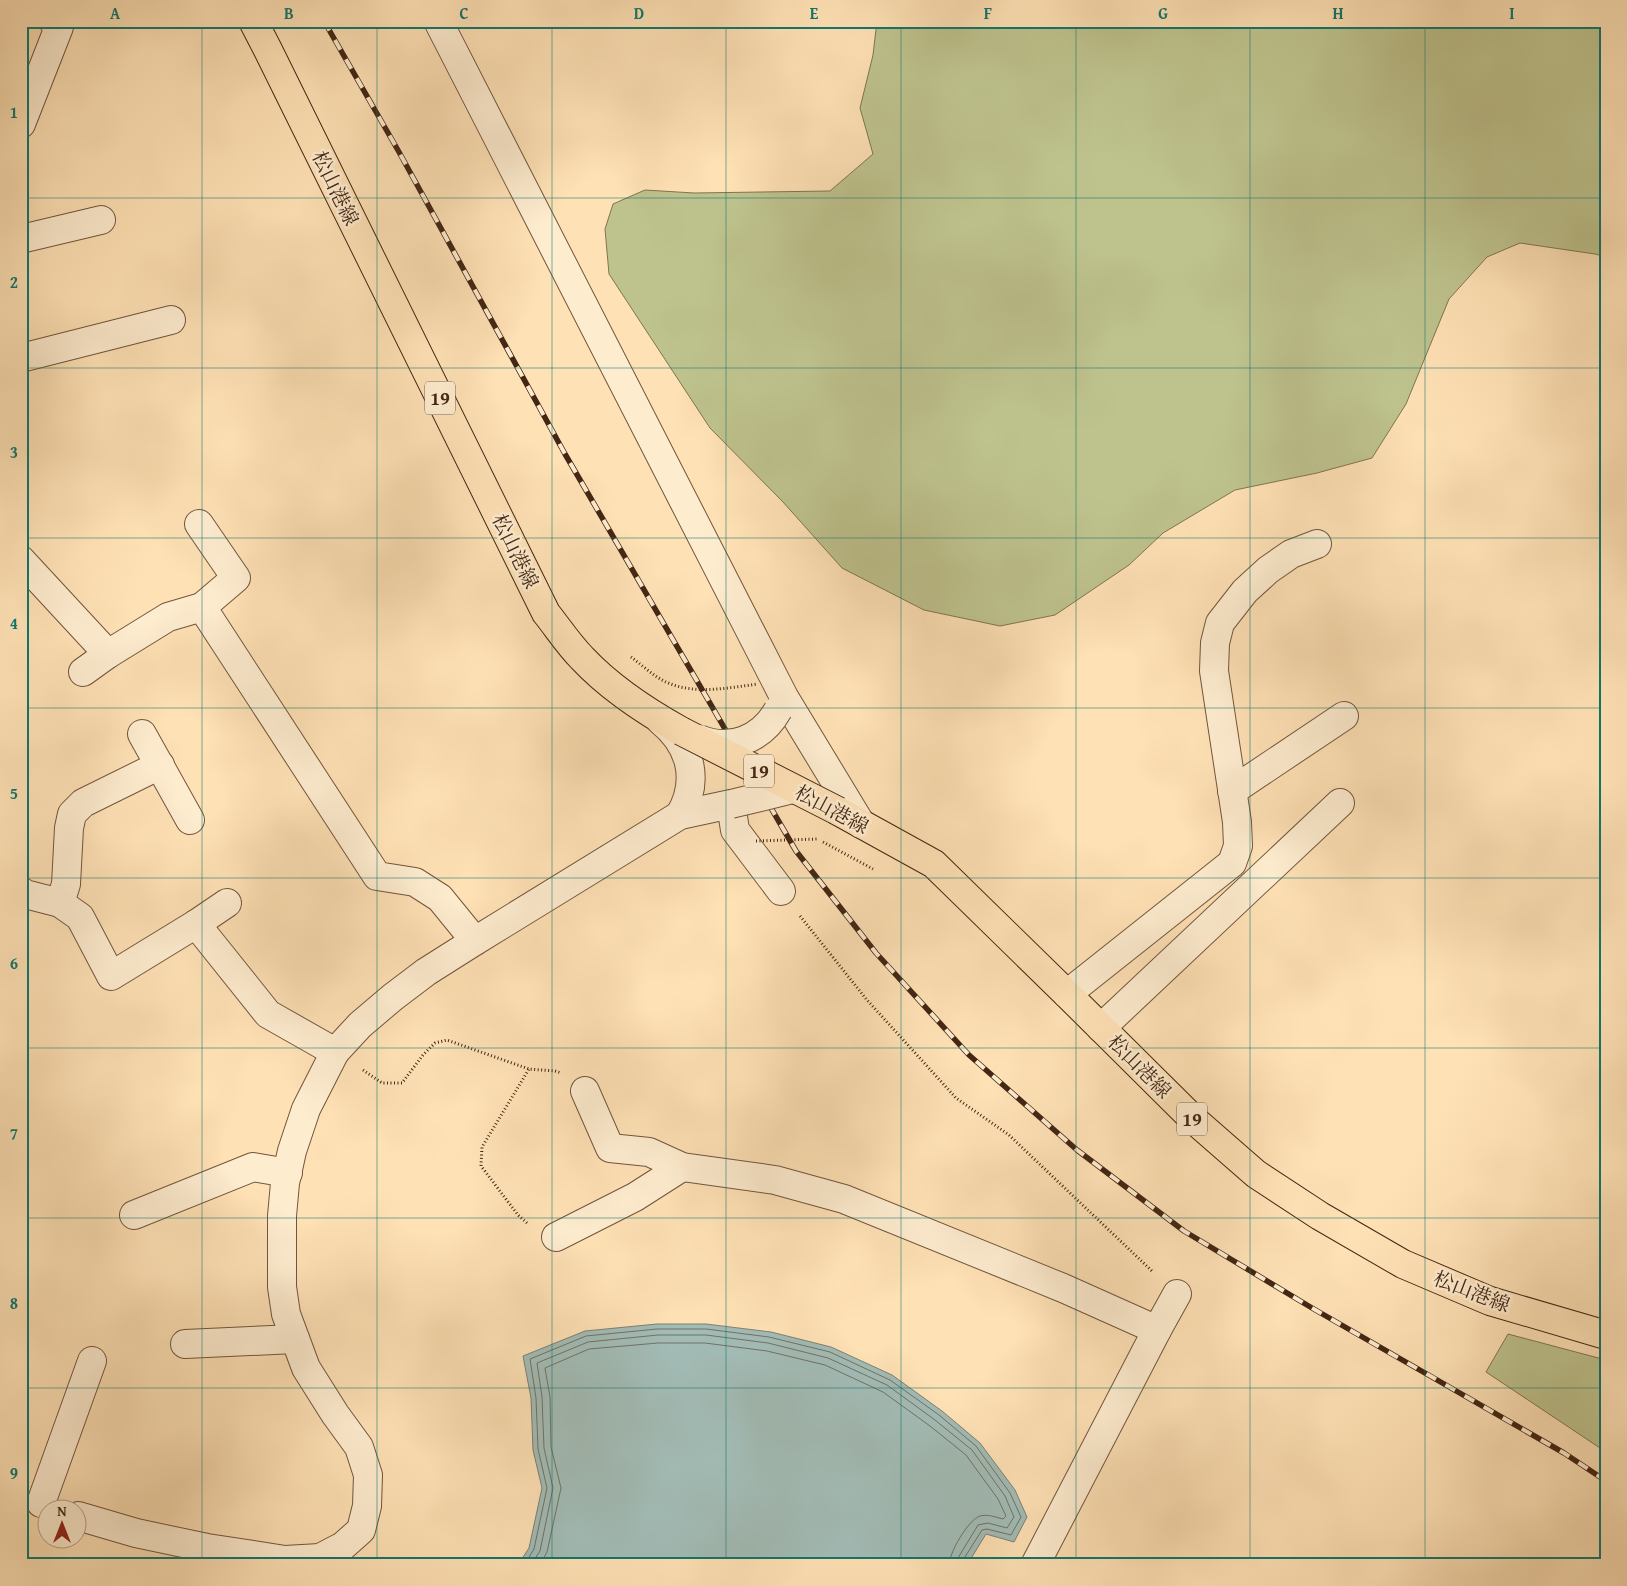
<svg xmlns="http://www.w3.org/2000/svg" width="1627" height="1586" viewBox="0 0 1627 1586" font-family="'Gentium Book Plus','Noto Serif JP',serif">
<rect width="100%" height="100%" fill="#fee1b5"/>
<filter id="stains"><feTurbulence type="fractalNoise" baseFrequency=".004" numOctaves="4"/><feColorMatrix values="0 0 0 0 .2 0 0 0 0 .09 0 0 0 0 .02 0 0 0 .5 -.17"/></filter>
<radialGradient id="worn" r=".72"><stop offset=".6" stop-color="#630" stop-opacity="0"/><stop offset="1" stop-color="#630" stop-opacity=".3"/></radialGradient>
<g fill="#bec38e" stroke="#807451">
<polygon points="877,21 1606,21 1606,257 1595,254 1520,243 1487,257 1449,299 1406,404 1372,458 1317,473 1235,490 1163,533 1129,565 1055,615 1000,626 924,610 842,568 783,502 710,428 609,274 605,229 613,204 645,190 694,193 830,191 873,154 860,108 873,55"/>
<polygon points="1508,1334 1606,1360 1606,1452 1486,1372"/>
</g>
<polygon fill="#a2bcb6" stroke="#7c8075" points="657,1324 706,1324 771,1332 831,1347 892,1375 942,1411 980,1443 1015,1490 1027,1517 1014,1542 986,1534 967,1565 518,1565 529,1548 542,1488 533,1450 531,1398 523,1356 585,1331"/>
<g fill="none" stroke-linecap="round" stroke-linejoin="round">
<g stroke="#727165" stroke-width="1">
<polyline points="524,1565 534,1549 547,1488 538,1449 536,1398 530,1359 586,1336 657,1329 706,1329 769,1337 830,1352 890,1380 939,1415 976,1446 1010,1493 1021,1517 1011,1535 987,1529 982,1530 963,1560 963,1565"/>
<polyline points="531,1565 540,1551 553,1488 544,1448 542,1397 537,1363 588,1342 658,1335 706,1335 768,1343 828,1358 887,1385 935,1420 972,1450 1005,1496 1014,1517 1007,1528 988,1523 978,1525 958,1558 956,1565"/>
<path d="M540 1565 547 1552 561 1488 551 1447 550 1397 545 1368 589 1349 658 1343H705L767 1351 825 1365 883 1392 930 1426 966 1455 998 1499 1006 1516 1003 1519C995 1517 988 1514 980 1516 968 1520 949 1553 949 1565"/>
</g>
<defs>
<g id="street">
<polyline points="438,21 784,697 861,824"/>
<polyline points="21,124 59,27 53,21"/>
<polyline points="21,239 101,220"/>
<polyline points="21,358 171,320"/>
<polyline points="199,524 236,578 202,607"/>
<polyline points="21,560 108,654"/>
<polyline points="83,672 108,654 168,617 202,607 377,876 415,882 440,898 475,941"/>
<path d="M660 720C691 745 700 780 680 815"/>
<polyline points="142,734 190,820"/>
<polyline points="1232,791 1344,716"/>
<polyline points="21,891 25,894 60,903 80,917 111,976 196,924 268,1014 335,1052"/>
<polyline points="60,903 66,884 69,828 72,814 83,803 160,765"/>
<polyline points="196,924 227,903"/>
<polyline points="1067,994 1232,863 1238,846 1237,822 1214,671 1215,643 1220,623 1245,591 1268,570 1291,554 1317,544"/>
<polyline points="1101,1028 1340,803"/>
<polyline points="585,1091 610,1148 649,1152 682,1167 775,1180 844,1199 1063,1288 1157,1330"/>
<polyline points="134,1215 253,1167 288,1173"/>
<polyline points="556,1237 635,1197 682,1167"/>
<polyline points="185,1344 295,1339"/>
<polyline points="41,1503 92,1361"/>
<polyline points="78,1516 136,1533 207,1548 285,1560 320,1558 343,1546 361,1530 367,1506 368,1475 359,1447 335,1414 306,1368 286,1314 282,1287 282,1216 285,1183 292,1151 306,1109 335,1052 360,1025 393,997 426,972 475,941 680,815 731,804 735,830 781,891"/>
<polyline points="1035,1565 1157,1330 1177,1294"/>
</g>
<g id="primary">
<path d="M253 21 268 50 546 613C558 628 569 645 582 658 610 688 645 711 681 731"/>
<polyline points="838,811 934,864 1067,994 1193,1119 1256,1174 1320,1216 1403,1264 1490,1301 1606,1335"/>
</g>
</defs>
<use href="#street" stroke="#72553c" stroke-width="30"/>
<use href="#primary" stroke="#432614" stroke-width="30"/>
<g stroke="#432614" stroke-width="3" stroke-dasharray="1 2.5" stroke-linecap="butt">
<polyline points="800,916 867,1000 956,1098 1009,1135 1153,1272"/>
<polyline points="363,1070 382,1083 402,1083 423,1055 435,1043 447,1040 529,1069 555,1071 561,1073"/>
<polyline points="527,1223 518,1215 481,1166 482,1147 529,1069"/>
</g>
<use href="#street" stroke="#feeccf" stroke-width="28"/>
<use href="#primary" stroke="#fee1b5" stroke-width="28"/>
<defs>
<polyline id="rail" points="324,21 399,152 565,454 796,851 876,953 969,1055 1077,1150 1184,1231 1312,1308 1564,1453 1606,1481"/>
</defs>
<use href="#rail" stroke="#432614" stroke-width="5.5"/>
<use href="#rail" stroke="#feeccf" stroke-width="4" stroke-dasharray="11" stroke-linecap="butt"/>
<defs>
<g id="street-bridge">
<path d="M699 739C730 752 762 739 778 710"/>
<polyline points="731,804 793,789"/>
</g>
<polyline id="primary-bridge" points="681,731 838,811"/>
</defs>
<use href="#street-bridge" stroke="#72553c" stroke-width="30" stroke-linecap="butt"/>
<use href="#primary-bridge" stroke="#432614" stroke-width="30" stroke-linecap="butt"/>
<g stroke="#432614" stroke-width="3" stroke-dasharray="1 2.5" stroke-linecap="butt">
<path d="M631 657C642 665 653 676 666 682 694 695 727 688 758 684"/>
<polyline points="756,841 817,839"/>
<polyline points="823,842 873,869"/>
</g>
<use href="#street-bridge" stroke="#feeccf" stroke-width="28"/>
<use href="#primary-bridge" stroke="#fee1b5" stroke-width="28"/>
</g>
<path fill="none" stroke="#0f766e" stroke-width="1" stroke-opacity="0.55" d="M202 21V1565M377 21V1565M552 21V1565M726 21V1565M901 21V1565M1076 21V1565M1250 21V1565M1425 21V1565M21 198H1606M21 368H1606M21 538H1606M21 708H1606M21 878H1606M21 1048H1606M21 1218H1606M21 1388H1606"/>
<g text-anchor="middle" dominant-baseline="central" stroke-width="5" stroke-linejoin="round" paint-order="stroke">
<g fill="#feeccf" stroke="#7b614c" stroke-width="1">
<rect x="425" y="381.5" width="30" height="33" rx="4"/>
<rect x="744" y="754.5" width="30" height="33" rx="4"/>
<rect x="1177" y="1102.5" width="30" height="33" rx="4"/>
</g>
<g font-size="19" font-weight="bold" fill="#432614">
<text x="440" y="398">19</text>
<text x="759" y="771">19</text>
<text x="1192" y="1119">19</text>
</g>
<g font-size="20" fill="#432614" stroke="#feeccf">
<text transform="translate(336 188) rotate(64)">松山港線</text>
<text transform="translate(516 551) rotate(64)">松山港線</text>
<text transform="translate(832 809) rotate(28)">松山港線</text>
<text transform="translate(1140 1066) rotate(45)">松山港線</text>
<text transform="translate(1472 1291) rotate(21)">松山港線</text>
</g>
</g>
<rect width="1627" height="1586" fill="none" stroke="#fee1b5" stroke-width="55"/>
<g transform="translate(62 1524)"><circle r="24" fill="#feeccf" stroke="#b39d84"/>
<path d="M0-4L9 19L0 12L-9 19Z" fill="#8f2418"/>
<text y="-8" font-size="14" font-weight="bold" text-anchor="middle" fill="#432614">N</text>
</g>
<rect x="28" y="28" width="1572" height="1530" fill="none" stroke="#0f766e" stroke-width="2"/>
<g font-size="16" text-anchor="middle" font-weight="bold" fill="#0f766e">
<text x="115" y="19">A</text>
<text x="289" y="19">B</text>
<text x="464" y="19">C</text>
<text x="639" y="19">D</text>
<text x="814" y="19">E</text>
<text x="988" y="19">F</text>
<text x="1163" y="19">G</text>
<text x="1338" y="19">H</text>
<text x="1512" y="19">I</text>
<text x="14" y="118">1</text>
<text x="14" y="288">2</text>
<text x="14" y="458">3</text>
<text x="14" y="629">4</text>
<text x="14" y="799">5</text>
<text x="14" y="969">6</text>
<text x="14" y="1139">7</text>
<text x="14" y="1309">8</text>
<text x="14" y="1479">9</text>
</g>
<rect width="100%" height="100%" filter="url(#stains)"/>
<rect width="100%" height="100%" fill="url(#worn)"/>
</svg>
